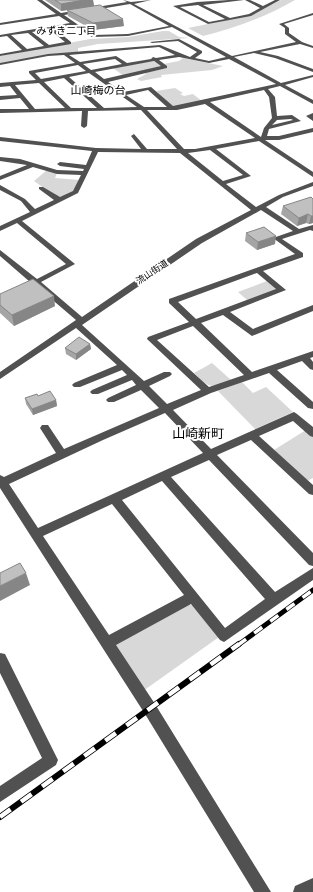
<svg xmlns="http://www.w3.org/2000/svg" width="313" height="892" viewBox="0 0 313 892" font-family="'Work Sans','Noto Sans JP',sans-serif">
<rect width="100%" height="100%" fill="#fff"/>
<g fill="#d8d8d8">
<path d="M281 0H295C266 17 234 28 203 36L188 28 252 15Z"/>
<polygon points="163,31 169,31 179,37 190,38 98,44 78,48 78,52 45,55 0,64 0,56 90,39 128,37"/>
<polygon points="183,58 223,66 212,70 161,75 162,77 141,81 137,79 146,74 145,73 167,68 163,64 179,61"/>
<polygon points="153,61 162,66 124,76 113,68"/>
<polygon points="175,88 183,93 180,94 184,96 193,94 203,102 173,107 156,91"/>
<polygon points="47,170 57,173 55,178 80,180 75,192 59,199 34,181"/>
<polygon points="267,281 275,288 275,290 247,300 238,292"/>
<path d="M212 363 231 380C209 388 211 389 194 373Z"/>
<polygon points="242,382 253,393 266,387 293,412 255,429 218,391"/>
<polygon points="306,430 313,437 313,478 307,481 274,450"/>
<polygon points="188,605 195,605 219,637 143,691 115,649 116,644"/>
</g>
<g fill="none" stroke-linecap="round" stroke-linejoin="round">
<g fill="#515151" fill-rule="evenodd">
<path d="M37 0H42L61 13 127 2 123 0 131 2 151 0 134 4 232 56 296 42 285 34V28L279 24 313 13V15L284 24 289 28V33L302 42 313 46V48L300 44 260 52 278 56 313 69V72L275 58 254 53 234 57 281 83 313 75V77L285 85 313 100V104L280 86 268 89 275 97 277 116 292 115 301 121 269 129 267 136H279L313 128V132L279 140H265L313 172V177L259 141 216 149 251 176 226 184 256 207 279 195 313 182V186L283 197 266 207 299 229 313 225V231L310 230 282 239 303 253V257L263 271 286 290 230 312 253 329 313 305V311L252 336 223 315 201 323 252 372 313 351V357L310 358 313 362V370L310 369 302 361 277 370 313 402V409L308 408 269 373 211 393 173 410 211 449 294 412 297 414 313 427V437L310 436 293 421 259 436 313 485V495L309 494 251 440 217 455 313 553V566L309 565 209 460 171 477 275 592 313 568V580L224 642 220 640 191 604 116 645 155 704 271 892H254L145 714 0 488V475L4 477 56 453 40 428 42 425H48L64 449 159 408 141 390 114 402H108L106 400 108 398 136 385 132 380 98 394H92L90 392 92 390 127 375 122 370 80 387H74L72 385 74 383 117 365 76 328 0 379V372L76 320 35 285 0 300V295L30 282 0 256V250L37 279 66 264 17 223 0 231V226L30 212 21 201 0 190V185L25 199 35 209 54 200 39 189V187H43L60 197 73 191 81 175 57 174 33 167 0 180V176L27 165 0 161V157L20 159 57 170 83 171 84 169 60 166 57 164 60 162 86 165 92 151 0 141V137L96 148 141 149 131 136 134 134 147 149H177L141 110 88 111 87 126 84 128 81 126 82 111 0 113V109H29L20 98 0 100V96L17 95 10 86 0 87V83L36 80 29 73V71L75 63 64 55 48 56 0 65V63L48 54 160 45 190 57 197 52 178 41 152 43 150 42 179 39 202 51V53L195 58 209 61 226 57 172 27 128 36 92 37 73 25 54 28 71 42V44L0 56V54L22 50 7 36 0 37V35L70 23 59 16 0 25V23L56 14ZM130 4 169 26 128 34 93 35 64 15ZM49 29 65 42 49 45 32 32ZM28 33 44 46 27 49 11 35ZM159 47 175 55 156 58 153 57 151 59 127 63 116 56 80 62 69 55ZM179 57 209 63 229 59 276 84 173 106 151 87 123 92 108 82 167 68V66L159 60ZM115 59 122 64 91 70 83 64ZM154 61 161 66 104 79 95 72ZM78 65 86 71 41 79 35 73ZM89 73 137 107 104 108 69 77ZM64 78 97 108H71L44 82ZM39 83 65 108 35 109 15 85ZM148 90 167 107H144L126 95ZM264 90 269 97 272 118 264 128 261 137 210 102ZM205 104 255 138 195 149H184L147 110H177ZM291 119 293 120 272 125 277 120ZM210 150 243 175 223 181 188 153ZM98 152 180 153 251 210 196 239 82 317 41 282 75 264 22 221 78 193ZM261 210 293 231 273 238 295 254 169 299V303L189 322 148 337 147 339 201 390 167 404 149 386 170 376 172 374 170 372H164L144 381 82 325 202 243ZM257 273 276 289 196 319 178 302ZM193 326 244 375 209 387 157 340ZM165 413 203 453 38 528 9 484 103 440ZM162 481 265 599 225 628 122 500ZM112 504 184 595 109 635 43 536Z"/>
<path d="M229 0H244L203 5 230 18 249 14 260 8 245 0H250L263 6 275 0H280L251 16 208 24 173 6 197 2ZM198 5 225 19 209 22 180 7Z"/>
<polygon points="313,113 313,121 306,116"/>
<polygon points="0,653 5,654 58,760 56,765 0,802 0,786 42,758 0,673"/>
<polygon points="313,878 313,892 293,892 295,886"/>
</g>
<defs>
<polyline id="rail-far1" points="238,645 313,590"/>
<polyline id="rail" points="0,817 239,644"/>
</defs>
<use href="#rail-far1" stroke="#000" stroke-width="5"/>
<use href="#rail" stroke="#000" stroke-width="6"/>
<use href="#rail-far1" stroke="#fff" stroke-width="3.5" stroke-dasharray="10" stroke-linecap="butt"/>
<use href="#rail" stroke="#fff" stroke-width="4.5" stroke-dasharray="13" stroke-linecap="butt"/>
</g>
<g fill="#a5a5a5">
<polygon points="45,0 93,0 94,6 124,26 93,30 68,16 67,10 61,11"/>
<polygon points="313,199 313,223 309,224 306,223 297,226 281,214 283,206"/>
<polygon points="246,233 275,244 257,250 245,241"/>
<polygon points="0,294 55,306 14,326 0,313"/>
<polygon points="90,344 91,349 76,360 66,354 65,348"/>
<polygon points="38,396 56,400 57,406 33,415 26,404 25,398"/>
</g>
<g fill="#868686">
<polygon points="84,0 93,0 94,6 61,11 61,4"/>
<polygon points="123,19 124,26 93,30 93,23"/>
<polygon points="308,214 306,223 297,226 299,218"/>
<polygon points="311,216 313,216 313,223 309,224"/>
<polygon points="276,236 275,244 257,250 258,242"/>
<polygon points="54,296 55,306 14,326 12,315"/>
<polygon points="90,344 91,349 76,360 76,354"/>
<polygon points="56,400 57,406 33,415 32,409"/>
<polygon points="26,573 30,585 0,601 0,586"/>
</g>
<g fill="#c0c0c0" stroke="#868686">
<polygon points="55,0 84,0 61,4"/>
<polygon points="100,5 123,19 93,23 67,10"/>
<polygon points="311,197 313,199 313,216 311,216 308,214 299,218 283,206"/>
<polygon points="264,227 276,236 258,242 246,233"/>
<polygon points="33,279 54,296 12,315 0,305 0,294"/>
<polygon points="79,337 90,344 76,354 65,348"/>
<polygon points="50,391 56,400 32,409 25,398 37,394 38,396"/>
<polygon points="20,563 26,573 0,586 0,573"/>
</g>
<g text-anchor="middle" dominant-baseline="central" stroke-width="4" stroke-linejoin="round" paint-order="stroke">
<g font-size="9" fill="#000" stroke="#fff">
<text transform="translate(152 272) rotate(-34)">流山街道</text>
</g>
<g font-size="10" fill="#000" stroke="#fff">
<text x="66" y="30">みずき二丁目</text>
</g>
<g font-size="11" fill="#000" stroke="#fff">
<text x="98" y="90">山崎梅の台</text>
</g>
<g font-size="13" fill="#000" stroke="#fff">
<text x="198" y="433">山崎新町</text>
</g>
</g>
</svg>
